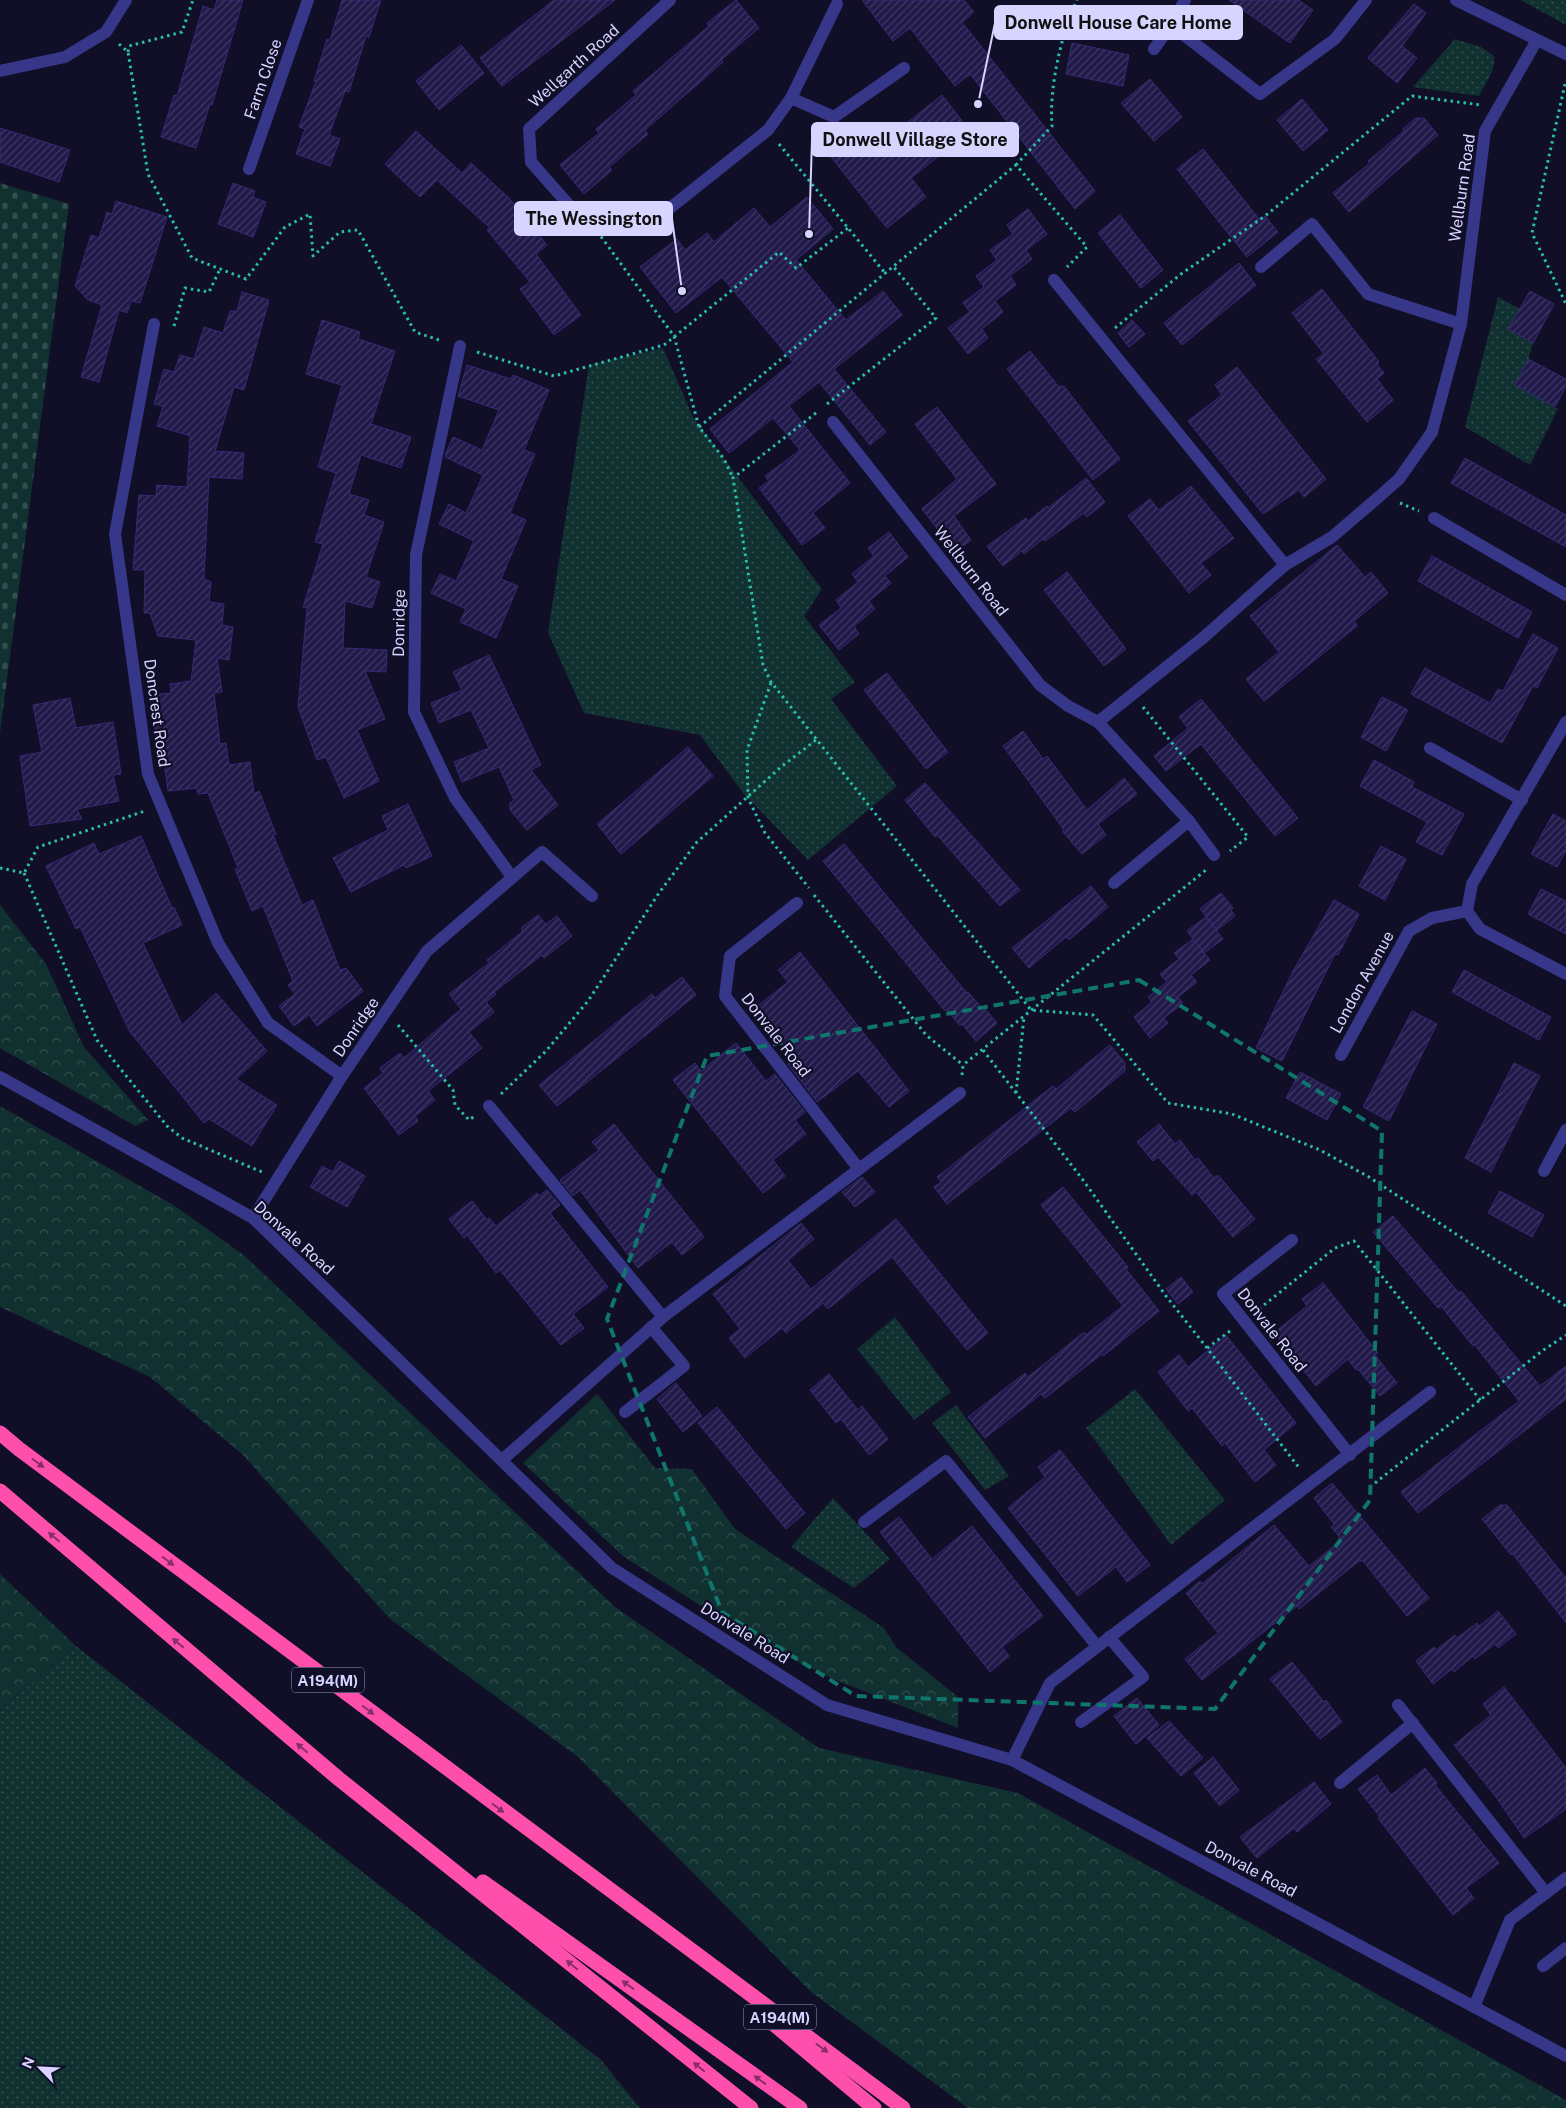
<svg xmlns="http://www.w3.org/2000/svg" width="1566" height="2108" viewBox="0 0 1566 2108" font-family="'Public Sans',sans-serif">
<defs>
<pattern id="green-dots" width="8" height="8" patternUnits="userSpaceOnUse" patternTransform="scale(1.25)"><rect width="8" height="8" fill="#10312f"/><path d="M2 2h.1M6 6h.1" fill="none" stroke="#324e4e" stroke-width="1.8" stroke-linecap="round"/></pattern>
<pattern id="forest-crowns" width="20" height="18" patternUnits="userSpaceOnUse" patternTransform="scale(1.25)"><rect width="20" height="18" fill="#10312f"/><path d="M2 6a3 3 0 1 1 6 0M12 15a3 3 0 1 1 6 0" fill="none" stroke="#324e4e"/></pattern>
<pattern id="cemetery-stones" width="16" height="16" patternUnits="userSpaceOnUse" patternTransform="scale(1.25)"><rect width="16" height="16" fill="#10312f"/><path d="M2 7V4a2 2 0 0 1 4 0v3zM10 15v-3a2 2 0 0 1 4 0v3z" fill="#324e4e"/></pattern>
<pattern id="building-hatch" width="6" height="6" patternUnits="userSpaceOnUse" patternTransform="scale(1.25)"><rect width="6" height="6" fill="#201949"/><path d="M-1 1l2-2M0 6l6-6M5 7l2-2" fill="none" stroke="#403a64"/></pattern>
</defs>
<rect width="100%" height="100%" fill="#110e27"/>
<g fill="url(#green-dots)">
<polygon points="1521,0 1566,0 1566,25"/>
<path d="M1455 39 1481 47 1494 56C1496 70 1485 84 1479 96L1413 87Z"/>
<polygon points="1498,297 1520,309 1508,329 1533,343 1528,360 1515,385 1558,409 1530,465 1465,427"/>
<polygon points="663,348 693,417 822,589 804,616 855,682 831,699 897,786 808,860 744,794 700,735 584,713 548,633 589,365"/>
<polygon points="895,1317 951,1392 914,1420 857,1349"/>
<polygon points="1135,1389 1225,1500 1171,1545 1086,1428"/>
<polygon points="956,1405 1009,1476 985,1490 932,1423"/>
<polygon points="833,1498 890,1559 854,1588 791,1547"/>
<polygon points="76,1646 601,2060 640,2108 0,2108 0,1710"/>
</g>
<g fill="url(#forest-crowns)">
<polygon points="0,905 46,964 84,1047 148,1120 135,1126 0,1048"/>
<polygon points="0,1106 175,1206 245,1256 615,1607 819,1748 1018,1793 1566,2100 1566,2108 968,2108 811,1992 578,1757 390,1619 242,1454 150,1377 0,1307"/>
<polygon points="597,1394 655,1468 692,1469 735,1529 884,1628 896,1647 958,1697 958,1728 833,1679 758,1642 624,1557 523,1463"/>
<polygon points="0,1574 76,1646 0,1710"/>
</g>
<polygon fill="url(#cemetery-stones)" points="0,183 69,204 0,733"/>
<g fill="url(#building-hatch)" stroke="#352a76">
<polygon points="217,0 243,0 212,105 210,104 196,148 161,137 174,95 177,96 203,6 214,10"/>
<polygon points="342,0 381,0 369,37 366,36 349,92 345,91 329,135 340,139 330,166 296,154 305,129 299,127 316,81 314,81 327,39 330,40"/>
<polygon points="554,0 615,0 502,86 480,58"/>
<polygon points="736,0 759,28 721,60 723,62 645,130 648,134 609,167 612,170 584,194 560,165 599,133 596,129 636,95 633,91 709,26 707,23"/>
<polygon points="862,0 964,0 974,12 962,22 1095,191 1075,209 970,74 955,86 910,28 893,41"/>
<polygon points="1229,0 1298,0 1313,10 1290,43"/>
<polygon points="1414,4 1426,13 1402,46 1417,58 1397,83 1368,58"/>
<polygon points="1072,43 1129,55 1123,86 1066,74"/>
<polygon points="461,45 484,73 439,110 416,81"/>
<polygon points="1150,79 1182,117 1154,141 1121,103"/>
<polygon points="942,95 970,131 911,178 926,197 887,228 828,153 862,126 878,146"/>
<polygon points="1302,99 1328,130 1303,151 1277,120"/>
<polygon points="1416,118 1424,118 1438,135 1349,212 1333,193 1370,163 1368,161 1404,131 1403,129"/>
<polygon points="0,128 70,150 59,182 0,162"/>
<polygon points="416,131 462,173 471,163 509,198 547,245 536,254 581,315 554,335 520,289 530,282 487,230 490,228 437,180 420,197 385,164"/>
<polygon points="1203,149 1260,220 1265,216 1278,232 1247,257 1177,169"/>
<polygon points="233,183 255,191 253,197 266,202 253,237 218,224"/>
<polygon points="807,197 833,229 796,260 846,320 883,291 902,315 834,369 886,432 870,445 819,382 789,406 850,483 813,513 825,528 802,545 759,488 769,481 765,476 800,450 773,418 729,453 710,429 793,362 722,277 676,313 640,267 677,239 685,250 707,233 714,242 754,208 770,227"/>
<polygon points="116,201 167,217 140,303 131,301 127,313 119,310 99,382 81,377 102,305 88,300 75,286 91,235 99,238 107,212 112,214"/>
<polygon points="1028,209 1047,234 1026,250 1032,259 1010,276 1016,285 995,301 1003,312 982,329 988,338 968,354 948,328 970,312 963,303 984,287 976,276 997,260 990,250 1013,234 1007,225"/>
<polygon points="1120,215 1163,270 1141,288 1098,233"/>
<polygon points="1239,263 1256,285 1182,345 1164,323"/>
<polygon points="1322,289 1379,362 1377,364 1384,373 1377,379 1393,400 1367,422 1316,359 1324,354 1292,313"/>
<polygon points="1530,291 1554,304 1533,343 1508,329"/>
<polygon points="242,292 269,300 244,390 234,387 215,451 244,453 242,479 209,477 204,579 211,582 209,602 224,604 222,625 233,627 229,660 217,658 222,692 214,693 220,744 226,743 229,765 250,762 254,794 259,791 276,834 273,835 302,905 313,900 340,970 346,968 363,991 317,1026 309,1015 294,1026 279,1006 295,994 288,985 293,981 263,906 252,911 235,869 238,868 208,793 198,794 197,788 168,791 161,740 156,740 150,695 171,693 170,684 191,681 196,640 158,636 150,613 144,613 145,570 133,570 139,495 156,496 157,485 187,487 190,436 157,426 163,406 154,404 164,369 174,372 180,355 194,359 204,327 223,333 230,311 237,311"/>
<polygon points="322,320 360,332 358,339 395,351 371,424 411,437 401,468 361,455 349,494 369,500 364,515 384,522 366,577 380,582 372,608 345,601 343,648 387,650 386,672 365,671 385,719 357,730 379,781 344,798 326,757 317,760 298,707 307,608 303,607 323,544 315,542 336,473 318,467 342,385 306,374"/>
<polygon points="1132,320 1145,334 1129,347 1118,333"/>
<polygon points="1030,351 1059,387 1064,386 1120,459 1093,480 1007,369"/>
<polygon points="1528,359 1566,379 1566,386 1555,407 1515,385"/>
<polygon points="467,365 511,379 513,375 549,390 524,450 535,454 510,513 526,520 501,579 518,586 496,638 460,622 466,609 431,593 440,574 456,581 474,541 439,524 449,504 466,513 483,475 445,457 446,453 453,437 482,450 499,410 458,396"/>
<polygon points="1237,367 1326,479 1304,497 1299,490 1263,514 1188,421 1222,395 1215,385"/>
<polygon points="937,407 996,484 954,516 971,540 955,552 922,509 957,479 915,424"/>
<polygon points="1465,458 1566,515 1566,547 1451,483"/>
<polygon points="1086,478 1105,502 1087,517 1084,513 1045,541 1043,539 1024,554 1022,551 1003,566 987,546 1026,518 1028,521 1047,506 1048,508"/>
<polygon points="1191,486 1234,538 1201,563 1211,575 1189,593 1128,516 1150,499 1159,510"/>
<polygon points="889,532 908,557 885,576 891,583 869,601 875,609 854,626 859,634 839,650 819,625 841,608 836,600 858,582 852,574 874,556 868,548"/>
<polygon points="1337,545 1365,577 1371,572 1388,593 1354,621 1357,626 1264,701 1246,679 1279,652 1250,616"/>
<polygon points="1432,556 1532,612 1518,638 1418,581"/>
<polygon points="1067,572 1126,649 1104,666 1044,590"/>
<polygon points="1533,634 1558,648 1537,688 1533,686 1502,743 1411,694 1425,668 1490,703 1498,689 1503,691"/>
<polygon points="489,655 541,765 531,770 558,805 527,830 510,810 510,803 514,800 499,767 462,782 454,762 489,748 471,710 439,723 431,703 462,690 453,672"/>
<polygon points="887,673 948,752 926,769 864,690"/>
<polygon points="1382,697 1408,710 1386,751 1361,737"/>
<polygon points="70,698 76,728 113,722 121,774 113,775 119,801 77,809 82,819 30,826 20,756 42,752 33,705"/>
<polygon points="1201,699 1298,818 1275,836 1201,744 1166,771 1154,756 1188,728 1179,717"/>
<polygon points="1023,731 1043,759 1047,756 1087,810 1124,778 1137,794 1098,824 1106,835 1082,854 1062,831 1064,830 1003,746"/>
<polygon points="688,747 713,776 621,854 597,824"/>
<polygon points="1374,760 1414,782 1412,787 1464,814 1442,855 1416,842 1427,822 1360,786"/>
<polygon points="925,783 1020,890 1000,906 937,835 935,837 905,800"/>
<polygon points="408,804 432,856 406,868 404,865 351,892 333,858 388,830 382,816"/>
<polygon points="1553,814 1566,821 1566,851 1557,867 1531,854"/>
<polygon points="141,836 172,908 174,907 182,925 143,943 182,1025 216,993 267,1051 236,1079 277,1105 252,1146 209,1119 204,1123 130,1032 80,927 76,929 46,866 94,843 99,854"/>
<polygon points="844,844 967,993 968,992 982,1008 984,1007 997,1023 976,1041 962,1024 960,1026 947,1010 945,1011 823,861"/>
<polygon points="1381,846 1406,859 1385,900 1359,886"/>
<polygon points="1091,886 1108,907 1069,940 1066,937 1029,968 1012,948"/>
<polygon points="1541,889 1566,901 1566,934 1528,914"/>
<polygon points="1221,893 1233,908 1231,910 1235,916 1217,930 1200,909"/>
<polygon points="1334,900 1359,914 1338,955 1335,954 1282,1061 1256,1048 1293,971"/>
<polygon points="538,915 546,924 557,916 572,936 544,958 542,955 494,992 496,994 486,1002 494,1012 469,1032 482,1048 428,1091 435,1100 415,1116 418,1121 399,1135 364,1088 383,1073 380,1068 400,1053 404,1058 461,1009 449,994 489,963 487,960 523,931 521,928"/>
<polygon points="1206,917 1223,939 1204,953 1193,939 1210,960 1191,975 1197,982 1178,997 1183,1003 1164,1018 1168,1023 1150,1038 1134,1017 1152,1002 1148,997 1167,982 1160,974 1179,959 1174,953 1193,939 1187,931"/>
<polygon points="800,952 909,1091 889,1107 858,1071 817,1102 788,1064 794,1059 755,1008 788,982 778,970"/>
<polygon points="1464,970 1551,1017 1539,1040 1452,992"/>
<polygon points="682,977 696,995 557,1106 539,1085 652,994 655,998"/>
<polygon points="1412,1011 1437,1024 1389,1121 1363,1107"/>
<polygon points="736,1043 766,1081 775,1074 805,1112 795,1120 806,1134 773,1160 785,1176 763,1193 673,1080 695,1063 701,1071"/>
<polygon points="1110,1045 1125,1063 1125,1071 1075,1112 1071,1108 947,1204 934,1187 941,1182 937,1177 1053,1086 1056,1089"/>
<polygon points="1514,1063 1540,1076 1491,1172 1465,1158"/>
<polygon points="1300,1072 1341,1094 1327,1120 1286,1098"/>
<polygon points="614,1124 704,1237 682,1255 672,1242 638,1268 580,1190 573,1196 560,1180 599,1150 592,1142"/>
<polygon points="1159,1124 1175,1144 1180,1140 1195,1160 1198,1158 1214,1178 1218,1175 1255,1219 1233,1237 1196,1192 1192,1195 1158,1157 1153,1161 1137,1142"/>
<polygon points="339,1161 365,1176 347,1207 310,1187 322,1166 333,1172"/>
<polygon points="862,1177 875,1192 855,1207 842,1192"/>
<polygon points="1063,1187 1128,1267 1126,1269 1159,1311 1103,1356 1102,1354 1045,1398 1041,1394 985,1438 968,1417 1025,1373 1028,1377 1084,1332 1086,1335 1123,1306 1041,1205"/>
<polygon points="547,1190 560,1205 550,1213 608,1287 573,1314 584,1328 561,1345 500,1270 496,1273 467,1235 464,1238 449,1219 472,1201 487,1220 489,1218 496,1226 537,1193 539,1196"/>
<polygon points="1500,1191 1544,1215 1532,1237 1488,1213"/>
<polygon points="1393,1216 1459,1293 1461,1291 1540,1386 1566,1366 1566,1399 1418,1513 1401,1492 1519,1401 1474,1344 1473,1346 1441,1306 1438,1308 1373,1232"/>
<polygon points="896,1219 988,1333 967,1350 892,1257 828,1309 823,1303 786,1333 782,1328 745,1358 729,1338 740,1329 713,1294 801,1223 814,1239 788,1260 811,1289"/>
<polygon points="1181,1277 1193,1292 1178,1304 1166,1289"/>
<polygon points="1323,1283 1378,1353 1375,1355 1397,1383 1380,1396 1358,1369 1356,1370 1348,1359 1316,1386 1274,1333 1307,1306 1302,1299"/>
<polygon points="1226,1335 1296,1423 1264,1450 1276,1465 1255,1482 1225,1443 1222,1446 1192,1408 1188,1411 1158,1372 1179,1355 1188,1367"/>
<polygon points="829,1374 858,1410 862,1406 888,1439 869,1455 841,1419 836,1423 810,1390"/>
<polygon points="676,1383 702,1416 683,1432 657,1399"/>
<polygon points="717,1407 805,1513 786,1529 698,1423"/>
<polygon points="1060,1450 1150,1565 1127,1582 1116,1567 1078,1596 1008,1508 1045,1477 1038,1467"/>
<polygon points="1332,1483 1429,1598 1407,1616 1363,1561 1359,1561 1299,1609 1297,1606 1202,1680 1185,1659 1218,1633 1186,1593 1200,1581 1202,1584 1274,1525 1309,1566 1342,1540 1331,1527 1334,1524 1314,1498"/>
<polygon points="1500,1505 1507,1505 1566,1578 1566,1623 1512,1553 1511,1555 1482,1519"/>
<polygon points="899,1517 932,1559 972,1526 1043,1616 1002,1647 1009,1656 990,1672 880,1532"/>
<polygon points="1498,1611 1516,1634 1498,1648 1495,1644 1475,1659 1473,1656 1454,1672 1452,1669 1433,1684 1416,1661 1434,1647 1436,1650 1455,1635 1457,1638 1477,1623 1479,1626"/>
<polygon points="1292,1662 1324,1702 1326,1700 1342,1722 1320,1739 1270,1679"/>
<polygon points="1504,1687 1566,1768 1566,1809 1524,1838 1496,1797 1454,1745 1491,1715 1483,1704"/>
<polygon points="1137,1698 1159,1725 1136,1744 1114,1716"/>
<polygon points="1169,1721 1203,1758 1181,1776 1147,1738"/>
<polygon points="1213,1757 1239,1790 1220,1806 1194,1773"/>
<polygon points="1425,1768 1437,1783 1435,1785 1499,1863 1466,1888 1474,1898 1453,1915 1378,1818 1380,1817 1358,1789 1377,1775 1391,1795"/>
<polygon points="1314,1782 1331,1804 1297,1832 1294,1828 1257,1858 1240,1837"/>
</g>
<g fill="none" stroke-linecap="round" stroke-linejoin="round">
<g stroke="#28bfae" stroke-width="3" stroke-dasharray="2.5 4" stroke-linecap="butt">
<polyline points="1067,23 1131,32 1139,38"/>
<polyline points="119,44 128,52 148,174 192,258 246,279 285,227 310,214 313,256 340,232 358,230 415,332 442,341"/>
<polyline points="128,52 129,46 182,32 193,0"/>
<polyline points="1565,84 1532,233 1566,304"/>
<polyline points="779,144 885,273"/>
<path d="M1016 165 1052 126C1049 87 1061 35 1077 0"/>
<polyline points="591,220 599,234 674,336 699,427 724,459 733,478"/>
<polyline points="174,326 185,288 209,292 220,269"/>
<polyline points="1115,328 1181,274 1265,216 1412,96 1481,105"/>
<polyline points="477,352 554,376 664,345 779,252 796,268 848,228"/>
<polyline points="827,404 936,318 893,266"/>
<polyline points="816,413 733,478 763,665 771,682 1031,1010 1093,1015 1168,1103 1232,1114 1320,1150 1369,1177 1566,1306"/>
<polyline points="699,427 1016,165 1087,247 1067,267"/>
<polyline points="1400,503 1419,511"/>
<polyline points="771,683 747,750 748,798 765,833 809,888"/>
<polyline points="1143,707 1248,837 1230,851"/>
<polyline points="0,868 24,873 38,847 145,811"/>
<polyline points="24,873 97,1040 167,1126 182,1138 262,1172"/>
<polyline points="814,895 926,1035 963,1065"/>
<polyline points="398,1025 453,1090 455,1105 469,1120 476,1115"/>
<polyline points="983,1050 1083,1180 1166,1296 1207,1348"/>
<polyline points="962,1075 963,1065 1206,870"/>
<polyline points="1016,1093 1024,1017"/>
<polyline points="501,1094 546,1051 588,1001 659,893 697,842 781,767 816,740"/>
<polyline points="1259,1309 1335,1248 1354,1241 1481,1401"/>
<polyline points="1230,1331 1207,1348 1300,1469"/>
<polyline points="1375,1483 1542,1351 1566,1335"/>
</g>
<g stroke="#363789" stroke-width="12">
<polyline points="1185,0 1171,25 1260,94 1335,39 1366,0"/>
<polyline points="1456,0 1566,54"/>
<polyline points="1154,49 1171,25"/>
<polyline points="0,71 65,57 106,32 126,0"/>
<polyline points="791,98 834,117 904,68"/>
<polyline points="249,169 308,0"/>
<polyline points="575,212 531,162 529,129 670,0"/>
<polyline points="650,224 768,130 791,98 837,4"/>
<polyline points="1261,267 1312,224 1368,294 1461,324"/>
<polyline points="1054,280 1285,565"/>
<polyline points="154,324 115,534 148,774 218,943 268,1023 342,1076"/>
<polyline points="460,346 416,555 414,712 455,798 512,877"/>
<polyline points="833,422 1040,685 1068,706 1098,722 1204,637 1285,565 1332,537 1381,495 1399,479 1432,432 1461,324 1485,131 1537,40"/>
<polyline points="1434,518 1566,595"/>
<polyline points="1098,722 1189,821 1214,855"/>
<polyline points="1430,748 1522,800"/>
<polyline points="1114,883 1189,821"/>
<polyline points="797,903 730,956 725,996 859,1169"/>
<polyline points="1467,911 1480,929 1566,974"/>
<polyline points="1341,1055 1409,931 1432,918 1467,911 1472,884 1566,722"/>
<polyline points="0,1077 253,1218 612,1568 827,1705 1012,1760 1566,2056"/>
<polyline points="489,1106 663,1317"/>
<polyline points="1544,1171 1566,1130"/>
<polyline points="253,1218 342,1076 427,951 542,852 592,896"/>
<polyline points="1292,1240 1223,1294 1350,1455"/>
<polyline points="625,1412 684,1366 651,1327"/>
<polyline points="502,1460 663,1317 960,1093"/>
<polyline points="864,1522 946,1461 1097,1646"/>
<polyline points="1398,1705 1546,1893"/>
<polyline points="1081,1722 1143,1677 1109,1637"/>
<polyline points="1012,1760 1050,1683 1430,1392"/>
<polyline points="1340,1783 1413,1723"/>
<polyline points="1543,1966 1566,1948"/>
<polyline points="1474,2007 1510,1920 1566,1878"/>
</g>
<g stroke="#ff4fac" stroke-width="15">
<polyline points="0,1433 19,1449 903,2108"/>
<polyline points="0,1491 339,1779 751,2108"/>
<polyline points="483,1882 800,2108"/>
<polyline points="775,2025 874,2108"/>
</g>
</g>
<defs><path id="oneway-solid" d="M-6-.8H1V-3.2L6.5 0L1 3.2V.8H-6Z" transform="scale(1.25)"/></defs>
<g fill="#882e6a">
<use href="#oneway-solid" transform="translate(38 1463) rotate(37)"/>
<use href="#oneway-solid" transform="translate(54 1537) rotate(-140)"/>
<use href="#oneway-solid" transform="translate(168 1561) rotate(37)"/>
<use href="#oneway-solid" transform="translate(178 1643) rotate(-140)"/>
<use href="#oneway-solid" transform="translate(368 1710) rotate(37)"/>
<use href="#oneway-solid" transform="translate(302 1748) rotate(-140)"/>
<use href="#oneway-solid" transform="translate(498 1808) rotate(37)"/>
<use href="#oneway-solid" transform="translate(572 1965) rotate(-141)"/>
<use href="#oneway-solid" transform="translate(628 1985) rotate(-144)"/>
<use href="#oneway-solid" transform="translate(822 2048) rotate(36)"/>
<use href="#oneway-solid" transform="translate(699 2067) rotate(-141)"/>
<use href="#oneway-solid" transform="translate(760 2080) rotate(-144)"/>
</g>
<path fill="none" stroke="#0f766e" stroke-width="4" stroke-dasharray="10 6" stroke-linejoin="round" d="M1139 980 1382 1131 1370 1500 1215 1709 856 1696 722 1612 607 1319 707 1056Z"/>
<g text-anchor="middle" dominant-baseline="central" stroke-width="4.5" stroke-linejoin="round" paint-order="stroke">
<g fill="#110e27" stroke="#9c99be" stroke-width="1">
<rect x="292" y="1667.5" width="72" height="25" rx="4"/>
<rect x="744" y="2004.5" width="72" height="25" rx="4"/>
</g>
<g font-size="15" font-weight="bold" fill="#d7d4ff">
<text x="328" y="1680">A194(M)</text>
<text x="780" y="2017">A194(M)</text>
</g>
<g font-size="16" fill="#d7d4ff" stroke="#110e27">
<text transform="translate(574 66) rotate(-42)">Wellgarth Road</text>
<text transform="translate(263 79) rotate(-71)">Farm Close</text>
<text transform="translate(1462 188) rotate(-82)">Wellburn Road</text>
<text transform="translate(971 571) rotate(52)">Wellburn Road</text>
<text transform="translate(399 623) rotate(-89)">Donridge</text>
<text transform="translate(157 713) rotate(82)">Doncrest Road</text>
<text transform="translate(1362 982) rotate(-61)">London Avenue</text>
<text transform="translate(356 1027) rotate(-56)">Donridge</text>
<text transform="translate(776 1035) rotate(52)">Donvale Road</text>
<text transform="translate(294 1238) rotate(42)">Donvale Road</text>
<text transform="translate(1272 1330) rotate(52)">Donvale Road</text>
<text transform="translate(745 1633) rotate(32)">Donvale Road</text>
<text transform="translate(1251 1869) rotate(28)">Donvale Road</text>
</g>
</g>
<path fill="none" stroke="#d7d4ff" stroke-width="2" d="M978 104L995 23M809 234L812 140M682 291L672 219"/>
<g fill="#d7d4ff" stroke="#110e27" stroke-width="2">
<circle cx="978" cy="104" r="5"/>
<circle cx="809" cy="234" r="5"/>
<circle cx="682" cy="291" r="5"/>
</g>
<g fill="#d7d4ff" stroke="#d7d4ff" stroke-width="2">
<rect x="995" y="6" width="247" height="33" rx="5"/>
<rect x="812" y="123" width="206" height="33" rx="5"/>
<rect x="515" y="202" width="157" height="33" rx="5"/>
</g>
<g font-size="18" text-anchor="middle" font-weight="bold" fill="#111">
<text x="1118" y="29">Donwell House Care Home</text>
<text x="915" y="146">Donwell Village Store</text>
<text x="594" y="225">The Wessington</text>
</g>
<g transform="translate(40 2068) rotate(294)" stroke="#110e27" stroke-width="4" paint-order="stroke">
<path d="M0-4L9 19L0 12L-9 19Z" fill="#d7d4ff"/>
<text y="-8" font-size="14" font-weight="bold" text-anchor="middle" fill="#d7d4ff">N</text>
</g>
</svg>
